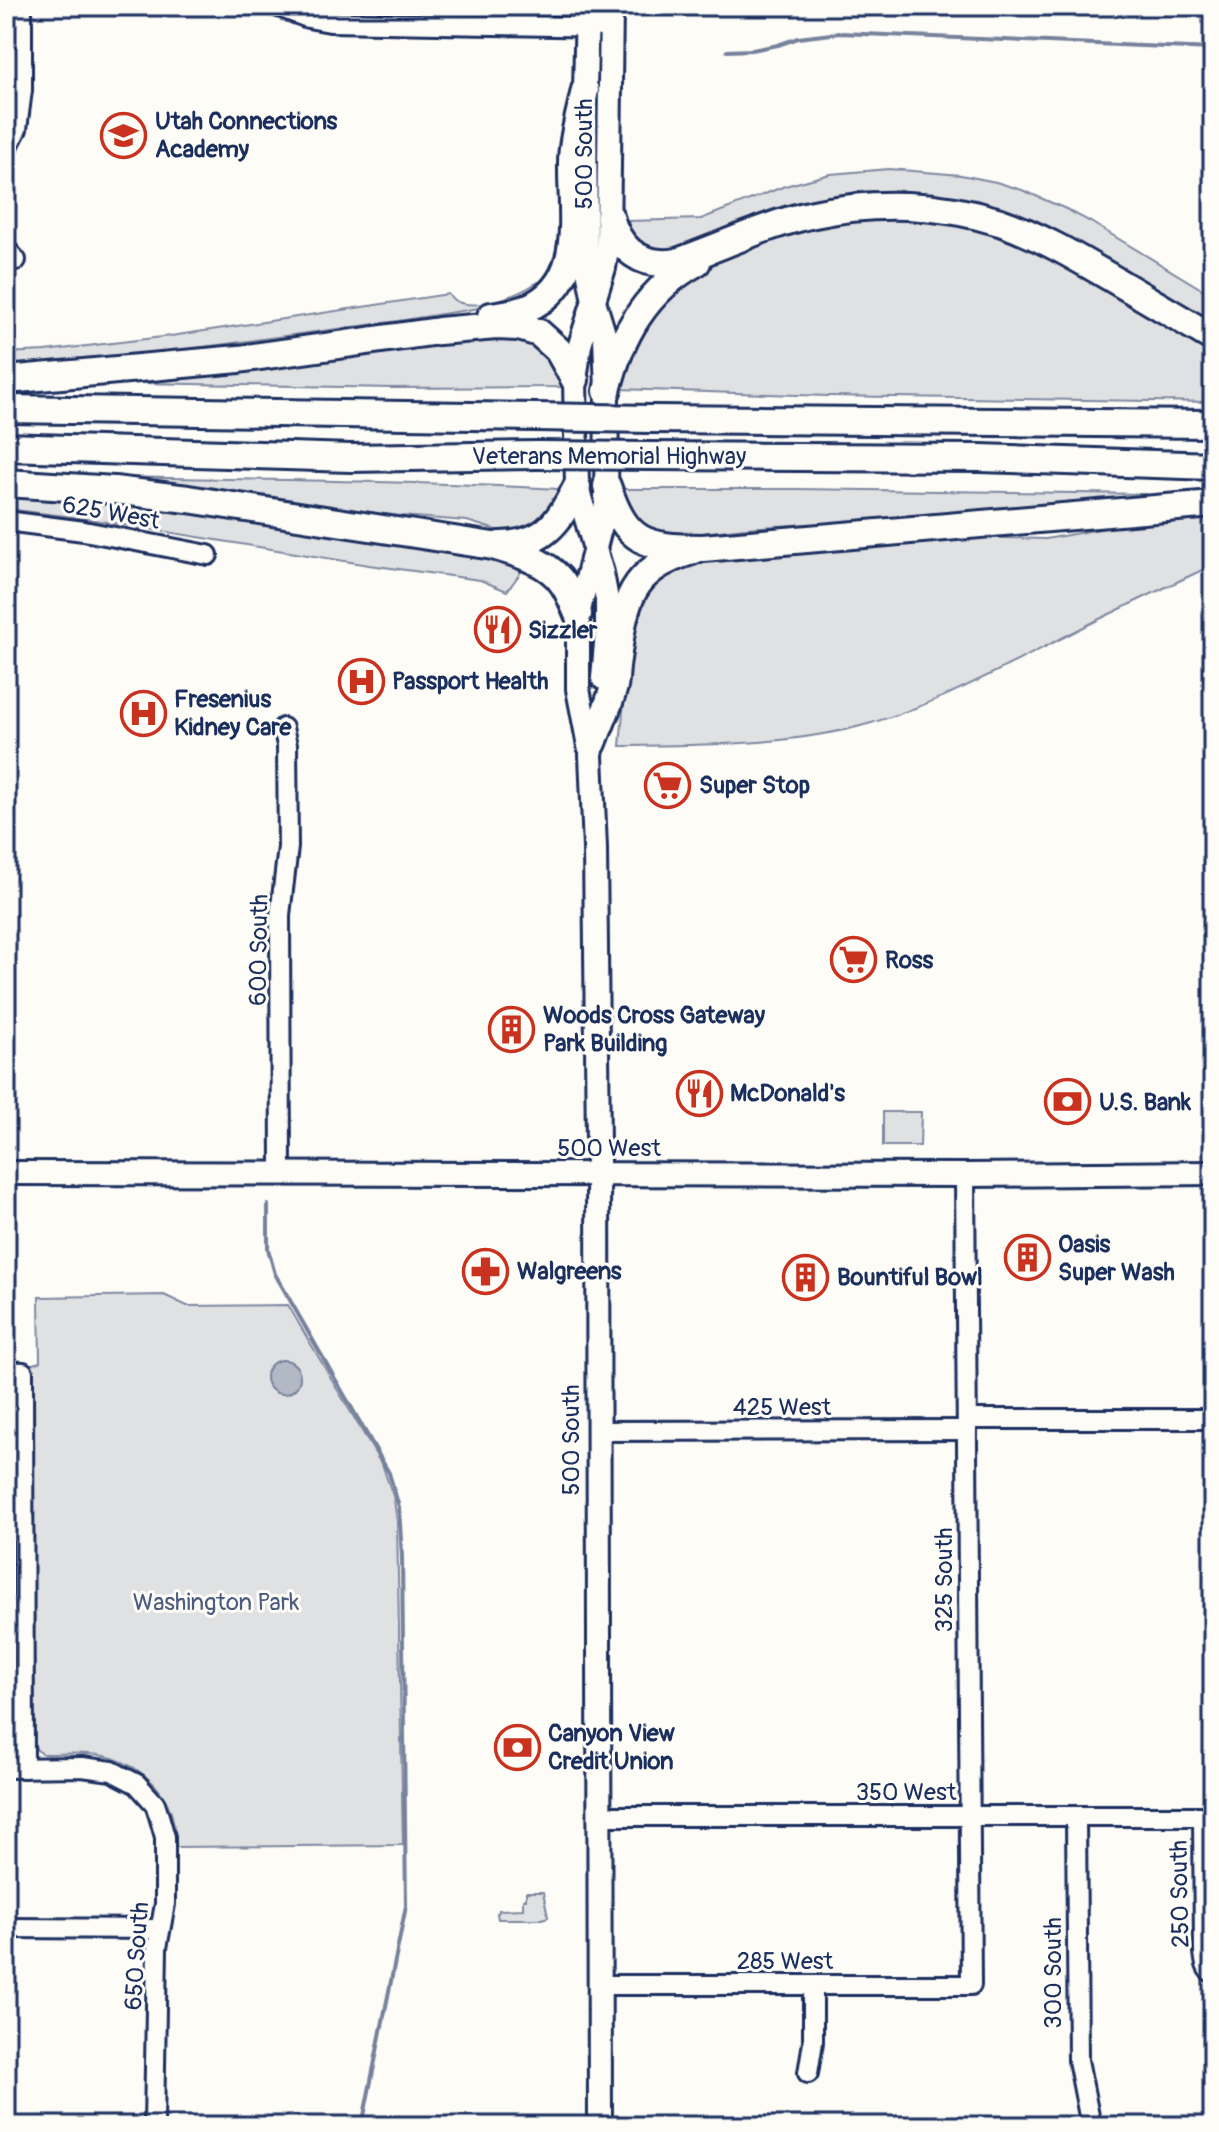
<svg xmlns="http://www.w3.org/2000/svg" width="1219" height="2132" viewBox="0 0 1219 2132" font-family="Pangolin,sans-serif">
<rect width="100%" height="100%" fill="#fdfcf7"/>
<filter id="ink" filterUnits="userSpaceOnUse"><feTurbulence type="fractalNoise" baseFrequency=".0125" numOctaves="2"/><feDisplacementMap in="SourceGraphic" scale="16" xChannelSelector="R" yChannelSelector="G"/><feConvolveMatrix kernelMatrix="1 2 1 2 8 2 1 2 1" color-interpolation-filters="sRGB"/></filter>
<g filter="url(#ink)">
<g fill="#e0e1e3" stroke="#7e88a0" stroke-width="2">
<path d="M889 169 961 175 996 182 1022 190 1066 209 1089 221 1213 296V327L960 200 908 193 862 191 793 203 771 210 675 251 650 252C640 242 629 235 628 221L701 219 785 186 830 174Z"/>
<polygon points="853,214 991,225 1213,344 1213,402 828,396 620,389 637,325 694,270 778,234"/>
<path d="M538 282 541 286 511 303 398 321 105 360 6 368V353L45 351 171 336 448 294C465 318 518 295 538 282Z"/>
<polygon points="528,334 561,373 562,387 392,388 141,383 139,380 384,349 430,347 459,341"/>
<path d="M115 477C263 480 412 481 560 489L547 514 532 529 506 533 467 521 401 516 149 485Z"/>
<polygon points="621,489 797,489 1145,494 1144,497 970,514 745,528 676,536 664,536 633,522"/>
<polygon points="6,494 133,502 326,535 526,561 519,575 507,591 480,580 369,565 82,518 6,509"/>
<path d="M1213 510V565C1164 588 1114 611 1066 636 995 672 927 710 849 729 774 746 696 745 620 746L630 633 647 586 690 558 959 537 1046 539 1176 515Z"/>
<polygon points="883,1112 921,1112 920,1146 883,1146"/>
<path d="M164 1295 187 1306 288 1305 383 1467 394 1499 397 1522 403 1845 175 1847C175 1836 174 1825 172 1816 163 1783 131 1760 99 1755 81 1752 61 1754 43 1754L37 1750 34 1744 32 1364 40 1362 39 1297Z"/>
<polygon points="526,1892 543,1892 548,1917 542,1919 498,1919 497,1913 499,1912 499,1910 523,1909 523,1899 526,1899"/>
</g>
<circle fill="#b3b8c5" stroke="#76819c" stroke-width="2" cx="283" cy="1377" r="17"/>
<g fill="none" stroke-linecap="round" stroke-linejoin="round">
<g stroke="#76819c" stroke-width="4">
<polyline points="727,51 752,50 778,45 798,38 840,33 1213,49"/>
<polyline points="268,1205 268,1249 275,1274 389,1473 399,1507 402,1557 406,1906 362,2126"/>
</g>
<defs>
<g id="minor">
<polyline points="276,6 308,18 330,22 610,27"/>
<polyline points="6,150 17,129 22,90 22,6"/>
<polyline points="6,249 16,260"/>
<polyline points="6,521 84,531 208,555"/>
<polyline points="281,1174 280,915 288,847 287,745 283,728"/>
<polyline points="6,1371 23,1372 24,1768"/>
<polyline points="967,1419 1213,1419"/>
<polyline points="597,1431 967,1430"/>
<polyline points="6,1768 82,1767 112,1771 137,1784 155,1804 159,1816 165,1837 165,1904 157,1948 154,2126"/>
<polyline points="599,1816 1213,1816"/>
<path d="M1203 1816 1204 1952C1205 1960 1205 1969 1213 1973"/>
<polyline points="1076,1817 1078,2060 1091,2126"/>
<polyline points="6,1928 160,1929"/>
<polyline points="599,1985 971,1985 965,1175"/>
<polyline points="808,2073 813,2042 813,1985"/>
</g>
<g id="major">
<polyline points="587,6 585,90 586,260 594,301 605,337 607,391 606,505 578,614 578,689 589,746"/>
<polyline points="603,678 607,632 607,600 602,573 577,487 575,380 580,345 604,268 608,243 611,6"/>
<polyline points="595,728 591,755 595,848 598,1147 600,2126"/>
<polyline points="6,1173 965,1175 1213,1173"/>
</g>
<g id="highway">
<path d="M610 217C619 250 642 268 677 262 723 246 767 224 814 214 875 201 940 203 1000 222 1038 235 1074 256 1108 276 1143 297 1178 317 1213 338"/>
<path d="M491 316C503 314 516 313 527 308 587 283 571 215 572 164 572 140 580 114 585 90"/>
<polyline points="6,380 239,359 439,331 496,326 519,327 539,333 558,350 575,380"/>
<path d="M607 391C620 336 646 290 697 262"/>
<polyline points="6,409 536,417"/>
<polyline points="650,419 1213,424"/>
<polyline points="6,447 351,458 537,455"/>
<polyline points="647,456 980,458 1213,466"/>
<path d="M6 483 114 490 188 499 493 546C517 553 550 562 564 585 570 594 574 605 578 614"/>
<path d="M607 486C627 544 644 547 703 548L1213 504"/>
<path d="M500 545C545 544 557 524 577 487"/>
<path d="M593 743C599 726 608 708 613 690 616 681 615 669 617 659 625 601 629 570 692 551"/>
</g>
</defs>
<use href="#minor" stroke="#1b2f5e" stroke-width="24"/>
<use href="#major" stroke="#1b2f5e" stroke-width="28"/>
<use href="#highway" stroke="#1b2f5e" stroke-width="32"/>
<use href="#minor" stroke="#fdfcf7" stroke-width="18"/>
<use href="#major" stroke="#fdfcf7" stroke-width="22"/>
<use href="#highway" stroke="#fdfcf7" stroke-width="26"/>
<defs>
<g id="highway-bridge">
<polyline points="536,417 650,419"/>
<polyline points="537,455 647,456"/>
</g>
</defs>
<use href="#highway-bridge" stroke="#1b2f5e" stroke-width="32" stroke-linecap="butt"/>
<use href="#highway-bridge" stroke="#fdfcf7" stroke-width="26"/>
</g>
</g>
<defs>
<symbol id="school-ring" viewBox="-11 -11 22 22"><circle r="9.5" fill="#fdfcf7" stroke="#c8321e" stroke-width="1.5"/><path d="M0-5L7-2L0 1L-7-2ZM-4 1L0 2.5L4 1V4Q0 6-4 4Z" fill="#c8321e"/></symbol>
<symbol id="restaurant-ring" viewBox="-11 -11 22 22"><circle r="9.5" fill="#fdfcf7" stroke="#c8321e" stroke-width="1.5"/><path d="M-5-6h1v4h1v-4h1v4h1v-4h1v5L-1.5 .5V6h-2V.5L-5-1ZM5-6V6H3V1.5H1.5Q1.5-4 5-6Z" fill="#c8321e"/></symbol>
<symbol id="hospital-ring" viewBox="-11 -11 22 22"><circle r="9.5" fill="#fdfcf7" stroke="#c8321e" stroke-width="1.5"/><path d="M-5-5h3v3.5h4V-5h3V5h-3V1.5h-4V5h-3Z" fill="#c8321e"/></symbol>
<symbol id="supermarket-ring" viewBox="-11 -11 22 22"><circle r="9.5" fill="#fdfcf7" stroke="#c8321e" stroke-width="1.5"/><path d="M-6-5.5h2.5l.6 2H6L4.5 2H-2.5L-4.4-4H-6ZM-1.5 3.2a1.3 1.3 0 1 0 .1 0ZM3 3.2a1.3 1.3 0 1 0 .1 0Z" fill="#c8321e"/></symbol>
<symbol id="building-ring" viewBox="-11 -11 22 22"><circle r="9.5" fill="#fdfcf7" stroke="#c8321e" stroke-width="1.5"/><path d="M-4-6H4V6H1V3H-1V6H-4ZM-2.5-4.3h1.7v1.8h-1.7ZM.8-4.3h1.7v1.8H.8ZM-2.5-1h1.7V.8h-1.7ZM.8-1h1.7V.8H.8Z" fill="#c8321e"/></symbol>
<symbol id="bank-ring" viewBox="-11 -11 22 22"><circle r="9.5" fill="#fdfcf7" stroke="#c8321e" stroke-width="1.5"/><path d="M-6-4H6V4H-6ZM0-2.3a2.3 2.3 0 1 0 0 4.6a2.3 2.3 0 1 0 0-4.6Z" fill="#c8321e"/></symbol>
<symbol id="pharmacy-ring" viewBox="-11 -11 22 22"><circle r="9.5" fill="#fdfcf7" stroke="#c8321e" stroke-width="1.5"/><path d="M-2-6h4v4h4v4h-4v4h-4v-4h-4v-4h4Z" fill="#c8321e"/></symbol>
</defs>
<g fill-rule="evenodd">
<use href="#school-ring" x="98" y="110" width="51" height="51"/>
<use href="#restaurant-ring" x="472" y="604" width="51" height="51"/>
<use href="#hospital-ring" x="336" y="656" width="51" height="51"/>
<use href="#hospital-ring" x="118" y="688" width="51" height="51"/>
<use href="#supermarket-ring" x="642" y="760" width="51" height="51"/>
<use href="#supermarket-ring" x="828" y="934" width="51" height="51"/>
<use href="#building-ring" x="486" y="1004" width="51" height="51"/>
<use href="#restaurant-ring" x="674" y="1068" width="51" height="51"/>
<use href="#bank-ring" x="1042" y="1076" width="51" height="51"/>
<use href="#building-ring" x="1002" y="1232" width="51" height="51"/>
<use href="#pharmacy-ring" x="460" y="1246" width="51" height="51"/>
<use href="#building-ring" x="780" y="1252" width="51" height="51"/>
<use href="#bank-ring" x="492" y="1722" width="51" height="51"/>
</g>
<g text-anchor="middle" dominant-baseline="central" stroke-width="6" stroke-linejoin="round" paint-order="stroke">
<g font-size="24" font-weight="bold" fill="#1b2f5e" stroke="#fdfcf7" text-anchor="start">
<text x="155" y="121">Utah Connections<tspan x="155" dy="28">Academy</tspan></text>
<text x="528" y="630">Sizzler</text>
<text x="392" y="681">Passport Health</text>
<text x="174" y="699">Fresenius<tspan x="174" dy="28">Kidney Care</tspan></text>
<text x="699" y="785">Super Stop</text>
<text x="885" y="960">Ross</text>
<text x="543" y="1015">Woods Cross Gateway<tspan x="543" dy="28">Park Building</tspan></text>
<text x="730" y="1093">McDonald's</text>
<text x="1099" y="1102">U.S. Bank</text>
<text x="1058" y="1244">Oasis<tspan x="1058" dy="28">Super Wash</tspan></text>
<text x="517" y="1271">Walgreens</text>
<text x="837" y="1277">Bountiful Bowl</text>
<text x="548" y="1733">Canyon View<tspan x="548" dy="28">Credit Union</tspan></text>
</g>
<g font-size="24" fill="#1b2f5e" stroke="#fdfcf7">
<text transform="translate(584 154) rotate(-90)">500 South</text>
<text x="609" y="456">Veterans Memorial Highway</text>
<text transform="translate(111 513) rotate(10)">625 West</text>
<text transform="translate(259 950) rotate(-89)">600 South</text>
<text x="609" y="1148">500 West</text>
<text x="782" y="1407">425 West</text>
<text transform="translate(571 1440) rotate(-90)">500 South</text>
<text transform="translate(944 1580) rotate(-90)">325 South</text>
<text x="906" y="1792">350 West</text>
<text transform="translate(1180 1894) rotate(-91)">250 South</text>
<text transform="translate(137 1956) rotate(-86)">650 South</text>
<text x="785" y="1961">285 West</text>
<text transform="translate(1053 1973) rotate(-90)">300 South</text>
</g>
<g font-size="24" fill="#4c5c7f" stroke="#fdfcf7">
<text x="216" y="1602">Washington Park</text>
</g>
</g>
<rect width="1219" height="2132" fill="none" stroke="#fdfcf7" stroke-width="32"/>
<rect x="16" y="16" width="1187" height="2100" fill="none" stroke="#1b2f5e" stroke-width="3" filter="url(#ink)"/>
</svg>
